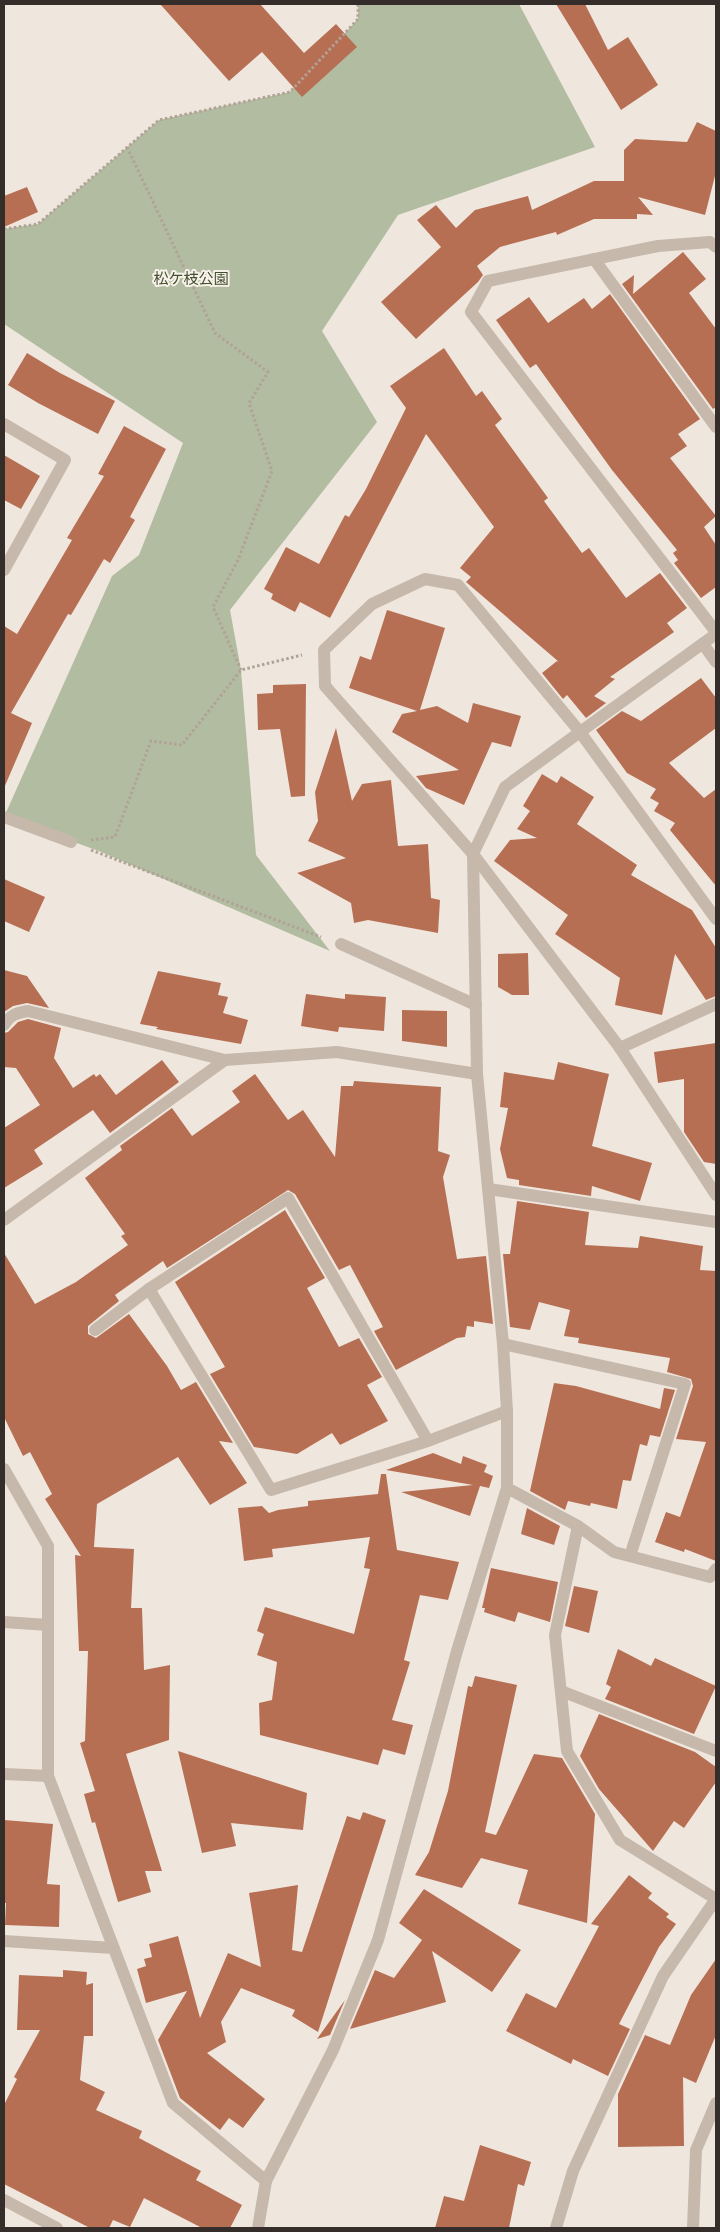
<svg xmlns="http://www.w3.org/2000/svg" width="720" height="2232" viewBox="0 0 720 2232" font-family="'Roboto Condensed','Noto Sans JP',sans-serif">
<rect width="100%" height="100%" fill="#efe7de"/>
<polygon fill="#b2bca0" points="358,4 519,4 595,147 398,215 322,331 377,422 230,610 241,670 256,855 330,951 99,851 4,817 112,576 139,555 183,443 4,324 4,229 38,224 159,120 290,92 358,19"/>
<g fill="#b76f54">
<polygon points="160,4 260,4 304,53 336,24 357,47 302,97 262,52 229,81"/>
<polygon points="556,4 585,4 608,50 628,37 658,85 621,110"/>
<polygon points="697,122 716,131 716,172 705,215 638,197 653,215 637,214 637,219 594,219 557,235 556,232 500,247 477,266 483,275 478,282 416,339 381,302 441,247 417,220 436,205 456,228 475,210 528,196 532,210 594,181 624,181 624,150 635,139 687,142"/>
<polygon points="27,187 38,212 4,227 4,196"/>
<polygon points="683,252 706,279 689,293 716,329 716,407 713,409 622,284 634,275 633,294"/>
<polygon points="610,294 700,419 678,434 687,446 670,458 716,516 704,527 716,545 716,587 701,598 674,563 678,560 673,553 677,550 612,470 536,364 530,368 496,320 529,297 548,323 584,298 592,309"/>
<polygon points="444,348 476,396 482,391 502,419 495,425 548,498 544,501 582,553 589,548 626,598 660,573 687,608 667,623 674,632 610,677 615,679 594,696 606,703 586,718 567,695 563,699 542,673 557,661 559,662 466,582 471,577 460,568 494,527 426,434 330,618 300,602 295,612 271,599 273,594 264,589 286,547 319,564 345,515 349,517 366,489 406,408 390,386"/>
<polygon points="27,353 60,373 115,401 98,434 38,403 8,385"/>
<polygon points="124,426 166,449 130,517 135,520 110,563 104,559 71,615 68,614 11,713 32,723 4,788 4,626 17,634 72,540 67,538 104,476 98,474"/>
<polygon points="4,455 40,476 21,509 4,500"/>
<polygon points="387,610 445,628 420,710 437,706 468,723 473,703 521,716 511,747 492,742 464,805 426,788 416,776 459,770 392,732 402,714 417,711 349,688 360,656 371,660"/>
<polygon points="701,678 716,698 716,728 669,763 704,798 716,789 716,886 670,830 675,823 654,811 659,803 650,798 656,789 627,773 596,730 622,711 641,721"/>
<polygon points="306,684 305,796 291,797 280,729 258,730 257,694 273,693 273,685"/>
<polygon points="336,728 352,801 362,784 391,780 398,846 428,844 431,898 440,900 438,933 368,920 354,923 351,903 297,873 346,858 308,841 318,821 315,792"/>
<polygon points="542,774 557,783 561,776 594,797 577,824 637,865 631,875 692,910 716,948 716,996 706,1000 675,954 662,1015 615,1005 620,978 555,934 568,915 494,861 510,840 537,838 517,829 530,811 523,806"/>
<polygon points="4,879 45,897 29,932 4,921"/>
<polygon points="528,953 529,995 512,995 498,987 498,954"/>
<polygon points="4,970 27,976 49,1008 27,1003 13,1006 4,1012"/>
<polygon points="158,971 221,983 218,995 228,997 223,1013 248,1020 241,1044 156,1029 158,1027 140,1024"/>
<polygon points="306,994 345,999 345,994 386,997 384,1031 339,1027 338,1032 301,1026"/>
<polygon points="402,1010 447,1011 447,1047 402,1041"/>
<polygon points="28,1019 61,1028 54,1058 73,1088 94,1074 96,1077 100,1074 116,1095 162,1060 179,1082 110,1133 93,1110 34,1150 43,1164 4,1188 4,1128 40,1105 16,1068 4,1067 4,1033 8,1032 18,1022"/>
<polygon points="716,1043 716,1164 704,1162 684,1132 684,1079 658,1083 654,1052"/>
<polygon points="558,1062 609,1074 592,1146 652,1163 640,1201 592,1186 591,1196 519,1185 519,1180 507,1178 500,1149 508,1108 500,1107 504,1072 554,1080"/>
<polygon points="255,1074 288,1120 303,1110 335,1157 341,1086 353,1086 354,1081 441,1087 438,1151 450,1155 443,1177 457,1259 486,1256 493,1324 474,1321 474,1327 467,1326 465,1337 457,1338 396,1370 374,1331 383,1327 350,1265 339,1270 295,1194 288,1190 167,1268 163,1261 115,1295 119,1301 88,1326 88,1334 96,1338 129,1314 167,1366 181,1390 196,1382 233,1443 219,1441 247,1483 210,1505 178,1457 97,1504 94,1547 134,1549 131,1608 142,1608 144,1670 170,1665 169,1740 126,1754 162,1871 145,1871 151,1892 118,1902 95,1822 92,1823 84,1794 95,1791 80,1743 85,1741 88,1651 79,1651 75,1555 81,1556 45,1499 52,1494 30,1452 23,1456 4,1417 4,1253 35,1304 76,1282 128,1245 121,1236 125,1234 85,1178 122,1150 120,1146 172,1108 192,1136 240,1102 232,1091"/>
<polygon points="517,1201 589,1212 585,1245 638,1248 640,1236 703,1246 700,1270 716,1271 716,1561 685,1549 684,1552 655,1542 666,1512 680,1517 706,1442 676,1439 693,1386 691,1379 667,1372 670,1358 578,1343 579,1338 564,1336 570,1310 539,1302 530,1330 510,1327 503,1254 510,1254"/>
<polygon points="285,1210 325,1278 307,1288 339,1347 359,1338 382,1377 367,1385 388,1421 340,1445 332,1433 297,1454 254,1447 210,1374 225,1367 175,1282"/>
<polygon points="554,1383 576,1386 660,1409 664,1388 675,1390 660,1437 650,1435 647,1446 640,1444 631,1481 623,1480 617,1509 591,1503 590,1506 568,1501 565,1510 530,1491"/>
<polygon points="433,1453 461,1464 463,1456 487,1465 484,1472 493,1476 489,1488 480,1486 470,1516 401,1492 473,1485 386,1470"/>
<polygon points="381,1474 386,1474 397,1550 459,1562 448,1600 420,1595 404,1660 410,1662 392,1720 413,1725 405,1755 383,1749 378,1765 260,1735 259,1703 272,1700 277,1662 257,1655 264,1634 257,1631 265,1607 354,1634 370,1569 364,1568 370,1537 272,1549 273,1557 244,1561 238,1508 262,1506 269,1513 278,1510 308,1506 308,1501 378,1494"/>
<polygon points="527,1508 560,1526 554,1545 521,1534"/>
<polygon points="491,1568 558,1582 550,1622 518,1612 515,1622 484,1612 485,1608 482,1608"/>
<polygon points="574,1586 598,1591 589,1633 565,1626"/>
<polygon points="618,1649 651,1666 655,1658 716,1686 694,1734 605,1699 611,1687 606,1684"/>
<polygon points="475,1676 517,1685 485,1832 496,1835 534,1754 562,1758 595,1814 587,1923 518,1904 528,1870 481,1858 462,1888 415,1875 429,1852 448,1791 468,1686 472,1687"/>
<polygon points="599,1714 695,1752 716,1767 716,1782 684,1828 674,1821 653,1851 599,1789 580,1756"/>
<polygon points="178,1751 307,1793 303,1830 231,1823 236,1846 202,1853"/>
<polygon points="363,1812 386,1820 318,2032 292,2016 295,2010 241,1988 221,2022 226,2042 207,2053 265,2099 243,2128 229,2118 220,2130 180,2098 158,2040 187,1991 146,2003 137,1969 146,1966 144,1959 152,1957 149,1944 178,1936 200,2018 228,1953 261,1967 249,1893 298,1885 292,1950 302,1952 347,1816 360,1820"/>
<polygon points="4,1820 53,1824 47,1884 60,1885 59,1927 5,1925 6,1903 4,1903"/>
<polygon points="629,1875 652,1893 648,1898 669,1914 666,1917 676,1924 659,1947 619,2024 630,2029 608,2076 573,2059 571,2064 506,2031 526,1993 556,2008 599,1926 591,1924"/>
<polygon points="424,1889 521,1950 492,1992 432,1951 446,2002 350,2029 375,1970 394,1978 422,1940 399,1923"/>
<polygon points="716,1959 716,2035 696,2083 683,2077 684,2146 618,2147 618,2094 645,2035 670,2045 691,1995"/>
<polygon points="63,1970 87,1972 86,1985 93,1983 93,2036 84,2036 80,2080 105,2092 96,2110 142,2131 139,2138 201,2171 196,2180 242,2205 230,2228 202,2228 144,2198 130,2227 113,2220 109,2228 90,2228 4,2184 4,2105 17,2079 14,2077 40,2030 17,2030 19,1975 63,1977"/>
<polygon points="345,2000 330,2035 317,2039"/>
<polygon points="480,2145 531,2162 524,2186 518,2184 509,2228 435,2228 444,2196 464,2201"/>
</g>
<g fill="none" stroke-linecap="round" stroke-linejoin="round">
<g stroke="#b1a296" stroke-width="3" stroke-dasharray="2.5 2.5" stroke-linecap="butt">
<polyline points="127,147 215,333 268,372 249,403 272,471 238,560 213,607 241,670"/>
<polyline points="4,229 38,224 159,120 290,92 358,19 358,4"/>
<polyline points="91,840 115,837 151,741 182,745 241,670 302,655"/>
<polyline points="91,850 321,937"/>
</g>
<g stroke="#c6b8ab" stroke-width="12">
<polyline points="716,247 710,242 658,246 488,281 471,312 716,632"/>
<polyline points="594,259 716,427"/>
<polyline points="4,424 65,460 4,570"/>
<polyline points="716,634 580,732 458,585 425,579 372,604 324,650 325,686 473,854 620,1048 716,1195"/>
<polyline points="703,644 716,662"/>
<polyline points="4,817 71,842"/>
<polyline points="341,944 476,1005"/>
<path d="M4 1025C10 1015 16 1013 28 1011L225 1060 337 1052 477 1074 473 854 505 787 580 732 716 919"/>
<polyline points="620,1048 716,1004"/>
<polyline points="477,1074 503,1344 685,1384 630,1556"/>
<polyline points="488,1189 716,1222"/>
<polyline points="4,1220 225,1060"/>
<polyline points="95,1330 149,1289"/>
<polyline points="503,1344 507,1411 507,1488"/>
<polyline points="428,1441 288,1198 149,1289 271,1490 428,1441 507,1411"/>
<polyline points="4,1469 48,1546 48,1776 173,2103 266,2181 258,2228"/>
<polyline points="578,1526 555,1635 567,1751 620,1840 716,1899"/>
<polyline points="4,1622 48,1625"/>
<polyline points="561,1691 716,1751"/>
<polyline points="4,1774 48,1776"/>
<polyline points="4,1941 113,1948"/>
<polyline points="266,2181 333,2050 378,1940 457,1651 507,1488 578,1526 614,1552 710,1577 716,1569"/>
<polyline points="4,2200 57,2228"/>
<polyline points="556,2228 573,2171 663,1976 716,1899"/>
<polyline points="693,2228 696,2150 716,2103"/>
</g>
</g>
<g text-anchor="middle" dominant-baseline="central" stroke-width="4" stroke-linejoin="round" paint-order="stroke">
<g font-size="15" fill="#435030" stroke="#f7f1ea">
<text x="191" y="279">松ケ枝公園</text>
</g>
</g>
<rect width="720" height="2232" fill="none" stroke="#352d29" stroke-width="10"/>
</svg>
